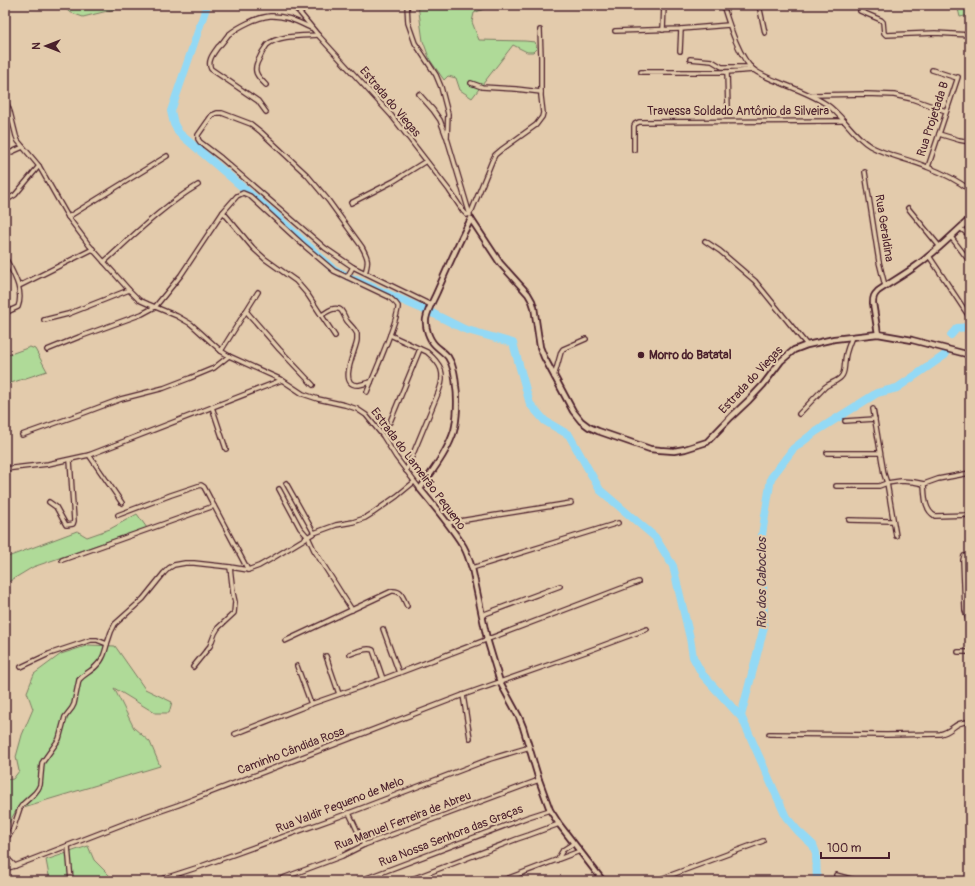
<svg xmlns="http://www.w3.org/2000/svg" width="975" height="886" viewBox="0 0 975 886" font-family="Pangolin,sans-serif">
<rect width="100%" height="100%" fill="#e3cbac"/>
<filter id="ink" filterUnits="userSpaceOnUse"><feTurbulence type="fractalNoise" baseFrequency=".025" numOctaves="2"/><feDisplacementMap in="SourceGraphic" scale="8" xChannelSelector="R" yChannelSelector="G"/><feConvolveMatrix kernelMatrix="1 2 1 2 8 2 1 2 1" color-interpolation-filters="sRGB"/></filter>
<g filter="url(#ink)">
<g fill="#afda98" stroke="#7c7c62">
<polygon points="62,5 128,5 124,7 83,17 69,12"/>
<polygon points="418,5 493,5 474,13 472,22 479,40 525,41 535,42 537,48 533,52 527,52 513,45 472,98 460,90 456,78 448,76 444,80 430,60 423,41"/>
<polygon points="957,5 970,5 970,15 960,17"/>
<polygon points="30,347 35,349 47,371 5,385 5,356"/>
<polygon points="137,514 147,528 33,567 5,584 5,558 77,531 87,537 110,529"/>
<polygon points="89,645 115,646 145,689 172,702 169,713 155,713 114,688 134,728 150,742 160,766 17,809 5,829 5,780 13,779 19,771 16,757 22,735 33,709 27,692 34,674 61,654"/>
<polygon points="88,846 94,860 115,881 50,881 46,860"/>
</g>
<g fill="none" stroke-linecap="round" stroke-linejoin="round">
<g stroke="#93d9f5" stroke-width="8">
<polyline points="207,5 171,111 174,124 179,133 275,215 332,268 349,277 434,314 464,329 513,343 530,404 545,421 569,435 600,490 655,537 673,566 690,638 693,657 702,674 742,718 786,817 798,831 813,845 816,853 817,881"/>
<polyline points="951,335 957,328 970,327"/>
<polyline points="741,716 764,627 762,535 771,478 793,449 815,432 877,393 897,388 945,355"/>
</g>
<defs>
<g id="minor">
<polyline points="292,5 300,13 318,35 391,115 449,190 463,211 467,215 469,214 472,210 492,161 495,155 501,150 536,125 542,117 543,113 541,96 541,57 540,30"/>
<polyline points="407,5 408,23 415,43 436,75 441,87 448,114 447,138 470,215"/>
<path d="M723 5C729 24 739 58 754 70 761 75 769 78 776 81 793 88 811 94 826 104 843 115 852 135 870 146 888 156 909 159 927 167 943 173 957 180 970 190"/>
<polyline points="759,5 765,33"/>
<polyline points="860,11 881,20 883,22 884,33 886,35 935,33 970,35"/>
<polyline points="663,30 664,5"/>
<polyline points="615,31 681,29 729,25"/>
<polyline points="680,51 681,29"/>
<polyline points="690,59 712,61 722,67 751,67"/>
<polyline points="932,70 957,78"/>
<polyline points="641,72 727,72 754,70"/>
<polyline points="727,72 728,109"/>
<polyline points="471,83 482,87 516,89 541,92"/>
<path d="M266 85C257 76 252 71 259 59 261 54 264 49 267 45 278 35 304 36 318 35"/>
<polyline points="419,94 433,110 440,120 446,136"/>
<polyline points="812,95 867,94 894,95 912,99 946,111"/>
<polyline points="5,99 10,112 16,136 18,141 39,166 68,217 89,245 129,290 139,300 148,304 177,316 191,324 221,351 229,356 282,380 303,394 318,399 345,405 357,409 366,415 383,436 396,457 420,489"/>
<path d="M266 112 258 101 211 69C207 61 213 54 218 47 222 44 225 39 228 35 238 27 257 17 270 16 285 15 298 22 311 28"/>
<polyline points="939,134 959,140 970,142"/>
<polyline points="634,150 634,126 635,124 639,122 844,121"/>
<polyline points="5,155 23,147"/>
<polyline points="928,167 958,77"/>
<polyline points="865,172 879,262 885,286"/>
<polyline points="5,201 15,195 39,166"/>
<polyline points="351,203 394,181 426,161"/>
<polyline points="908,208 940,247"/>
<polyline points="223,212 253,248 265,259 296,281 308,295 335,336"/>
<polyline points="68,217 167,156"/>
<polyline points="960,228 970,236"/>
<polyline points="951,237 970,262"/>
<polyline points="705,241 720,251 755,281 807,345"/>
<polyline points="929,256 970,318"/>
<path d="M104 262C134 235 163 206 198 185"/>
<path d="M365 273C369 261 368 258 362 247L328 200 307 175 261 132 251 124 222 113H217L212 115 198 135V139L200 142 221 158 325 248 353 267 431 305"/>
<polyline points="347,277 353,267"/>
<polyline points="19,286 93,249"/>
<polyline points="246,311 279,349 313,385"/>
<path d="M5 313 18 307C24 291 14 275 7 261"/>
<path d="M322 315C327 312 332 307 339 309 343 310 344 317 347 321 350 325 355 329 357 334 357 335 357 338 357 340 357 348 336 387 359 385 363 384 367 383 371 382"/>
<polyline points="44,320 68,314 129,290"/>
<path d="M390 335 427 352C441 364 446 373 439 391L406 471"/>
<path d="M47 350 79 337 142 314 155 307 181 275 223 212 237 196 243 193 250 196 301 243 334 271 389 297C392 300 396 302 398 306 400 316 372 379 367 392"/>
<polyline points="221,351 258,292"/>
<polyline points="554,377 561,352 563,349 586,339"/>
<polyline points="212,407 226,449"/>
<polyline points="873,409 884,474 887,483 896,536"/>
<path d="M799 414 825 387C830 383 838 381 841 377 845 373 844 367 845 362 845 353 849 345 852 337"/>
<polyline points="845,421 875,419"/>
<polyline points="390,422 420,349"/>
<polyline points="22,435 81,414 121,399 164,388 190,378 214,368 229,356"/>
<polyline points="827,453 880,453"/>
<polyline points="89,455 122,503"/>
<polyline points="5,469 48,464 89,455 282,380"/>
<polyline points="286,483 314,533"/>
<path d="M924 484C925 495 924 510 935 516L970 515"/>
<polyline points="924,484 938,479 970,473"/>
<polyline points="836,486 879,486 887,483 901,481 914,482 924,484"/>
<polyline points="279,489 300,528 308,537 314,550 352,610"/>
<polyline points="49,502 56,507 66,525 67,525 73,524 74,521 70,460"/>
<polyline points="118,515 171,495 201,485 204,487 248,570"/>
<polyline points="849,520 892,521"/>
<polyline points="447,523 571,503"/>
<polyline points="970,556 964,556 963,560 965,610 970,626"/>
<polyline points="62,560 214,506"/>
<polyline points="472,568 618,523"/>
<polyline points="482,615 560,586"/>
<polyline points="383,629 399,673"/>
<path d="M285 641 392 591C402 590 403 598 407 606"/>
<polyline points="958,652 970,652"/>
<path d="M350 654C357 652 366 647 373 650L383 679"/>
<polyline points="326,656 339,694"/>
<polyline points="297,666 311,704"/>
<polyline points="21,667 49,654 91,640 97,640 107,644 111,632 115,624 143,599 164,573 169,568 174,565 185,563 194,563 230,567 248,570 259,566 273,558 314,533 336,525 353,522 365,518 373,513 397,496 414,482"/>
<polyline points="193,667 210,646 215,633 218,628 234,613 235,602 233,593 230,567"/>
<polyline points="463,695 470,738"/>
<polyline points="235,734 311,704 383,679 638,582"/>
<path d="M769 734 887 735 940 734C953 732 954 721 970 722"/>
<polyline points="349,813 364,845"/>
<path d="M5 839 10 834 13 829 20 808 23 804 35 793 38 789 40 785 42 763 59 739 65 717 72 708 74 704 79 680C84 674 92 671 97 665 103 660 105 652 107 644"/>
<polyline points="68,846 71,881"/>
<polyline points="5,856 15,866 126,823 178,805 463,695 588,651 647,629"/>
<polyline points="557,860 563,850 574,843"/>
<polyline points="5,869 15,866"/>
<polyline points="836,875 858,881"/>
<polyline points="156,881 196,868 349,813 490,759 530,747"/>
<polyline points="275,881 342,856 364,845 539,780"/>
<polyline points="359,881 528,817 550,810"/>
<polyline points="407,881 517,839 529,835 559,824"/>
<polyline points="501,881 580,851"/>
<polyline points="655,881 763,841"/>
</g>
<g id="tertiary">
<path d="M471 219C458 243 447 269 436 294 433 300 427 312 426 319 425 327 429 339 435 345 439 349 444 352 448 357 454 366 455 376 456 386 458 399 457 419 454 431 447 453 432 471 420 489 435 507 450 525 462 544 467 551 469 560 472 568L487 639 500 682 519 717 523 727 539 780 550 810 559 824 603 881"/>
<polyline points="471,219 500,263 528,294 532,301 534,307 540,347 544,357 573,411 581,421 589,427 598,431 650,449 660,450 674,451 685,449 707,442 731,417 749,400 763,385 781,361 794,350 807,345 834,339 878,334 912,340 970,355"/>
<path d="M878 334 873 303C873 297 874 295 878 291 891 282 904 275 916 266 936 252 952 235 970 219"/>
</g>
</defs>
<use href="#minor" stroke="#4a1f2b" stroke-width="6"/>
<use href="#tertiary" stroke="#4a1f2b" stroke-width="8"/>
<use href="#minor" stroke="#e3cbac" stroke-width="3.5"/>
<use href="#tertiary" stroke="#e3cbac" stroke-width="4.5"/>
</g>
</g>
<circle fill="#4a1f2b" stroke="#e3cbac" stroke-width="1.5" cx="641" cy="355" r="4"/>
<g text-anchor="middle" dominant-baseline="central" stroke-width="4" stroke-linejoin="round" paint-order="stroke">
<g font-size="12" fill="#4a1f2b" stroke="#e3cbac">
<text transform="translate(390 102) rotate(50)">Estrada do Viegas</text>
<text x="738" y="111">Travessa Soldado Antônio da Silveira</text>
<text transform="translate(933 119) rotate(-72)">Rua Projetada B</text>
<text transform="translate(884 228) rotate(81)">Rua Geraldina</text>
<text transform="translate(751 380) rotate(-47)">Estrada do Viegas</text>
<text transform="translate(418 469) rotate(53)">Estrada do Lameirão Pequeno</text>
<text transform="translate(291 751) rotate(-21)">Caminho Cândida Rosa</text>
<text transform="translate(340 805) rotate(-21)">Rua Valdir Pequeno de Melo</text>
<text transform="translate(403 821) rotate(-21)">Rua Manuel Ferreira de Abreu</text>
<text transform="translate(451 836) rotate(-21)">Rua Nossa Senhora das Graças</text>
</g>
<g font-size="12" font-weight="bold" fill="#4a1f2b" stroke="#e3cbac" text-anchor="start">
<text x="649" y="355">Morro do Batatal</text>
</g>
<g font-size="13" font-style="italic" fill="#51323f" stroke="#e3cbac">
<text transform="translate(762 583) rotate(-90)">Rio dos Caboclos</text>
</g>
</g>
<rect width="975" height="886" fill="none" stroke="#e3cbac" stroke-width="20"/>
<rect x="10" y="10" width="955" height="866" fill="none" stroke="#4a1f2b" stroke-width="1.5" filter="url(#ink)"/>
<g transform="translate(46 46) rotate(270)" stroke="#e3cbac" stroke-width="3" paint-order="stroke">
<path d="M0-3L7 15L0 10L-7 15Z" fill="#4a1f2b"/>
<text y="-6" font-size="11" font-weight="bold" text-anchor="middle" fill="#4a1f2b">N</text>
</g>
<path d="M821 852v6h68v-6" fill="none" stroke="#4a1f2b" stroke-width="2"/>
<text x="827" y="852" font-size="12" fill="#4a1f2b" stroke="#e3cbac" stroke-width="3" paint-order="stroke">100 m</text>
</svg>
